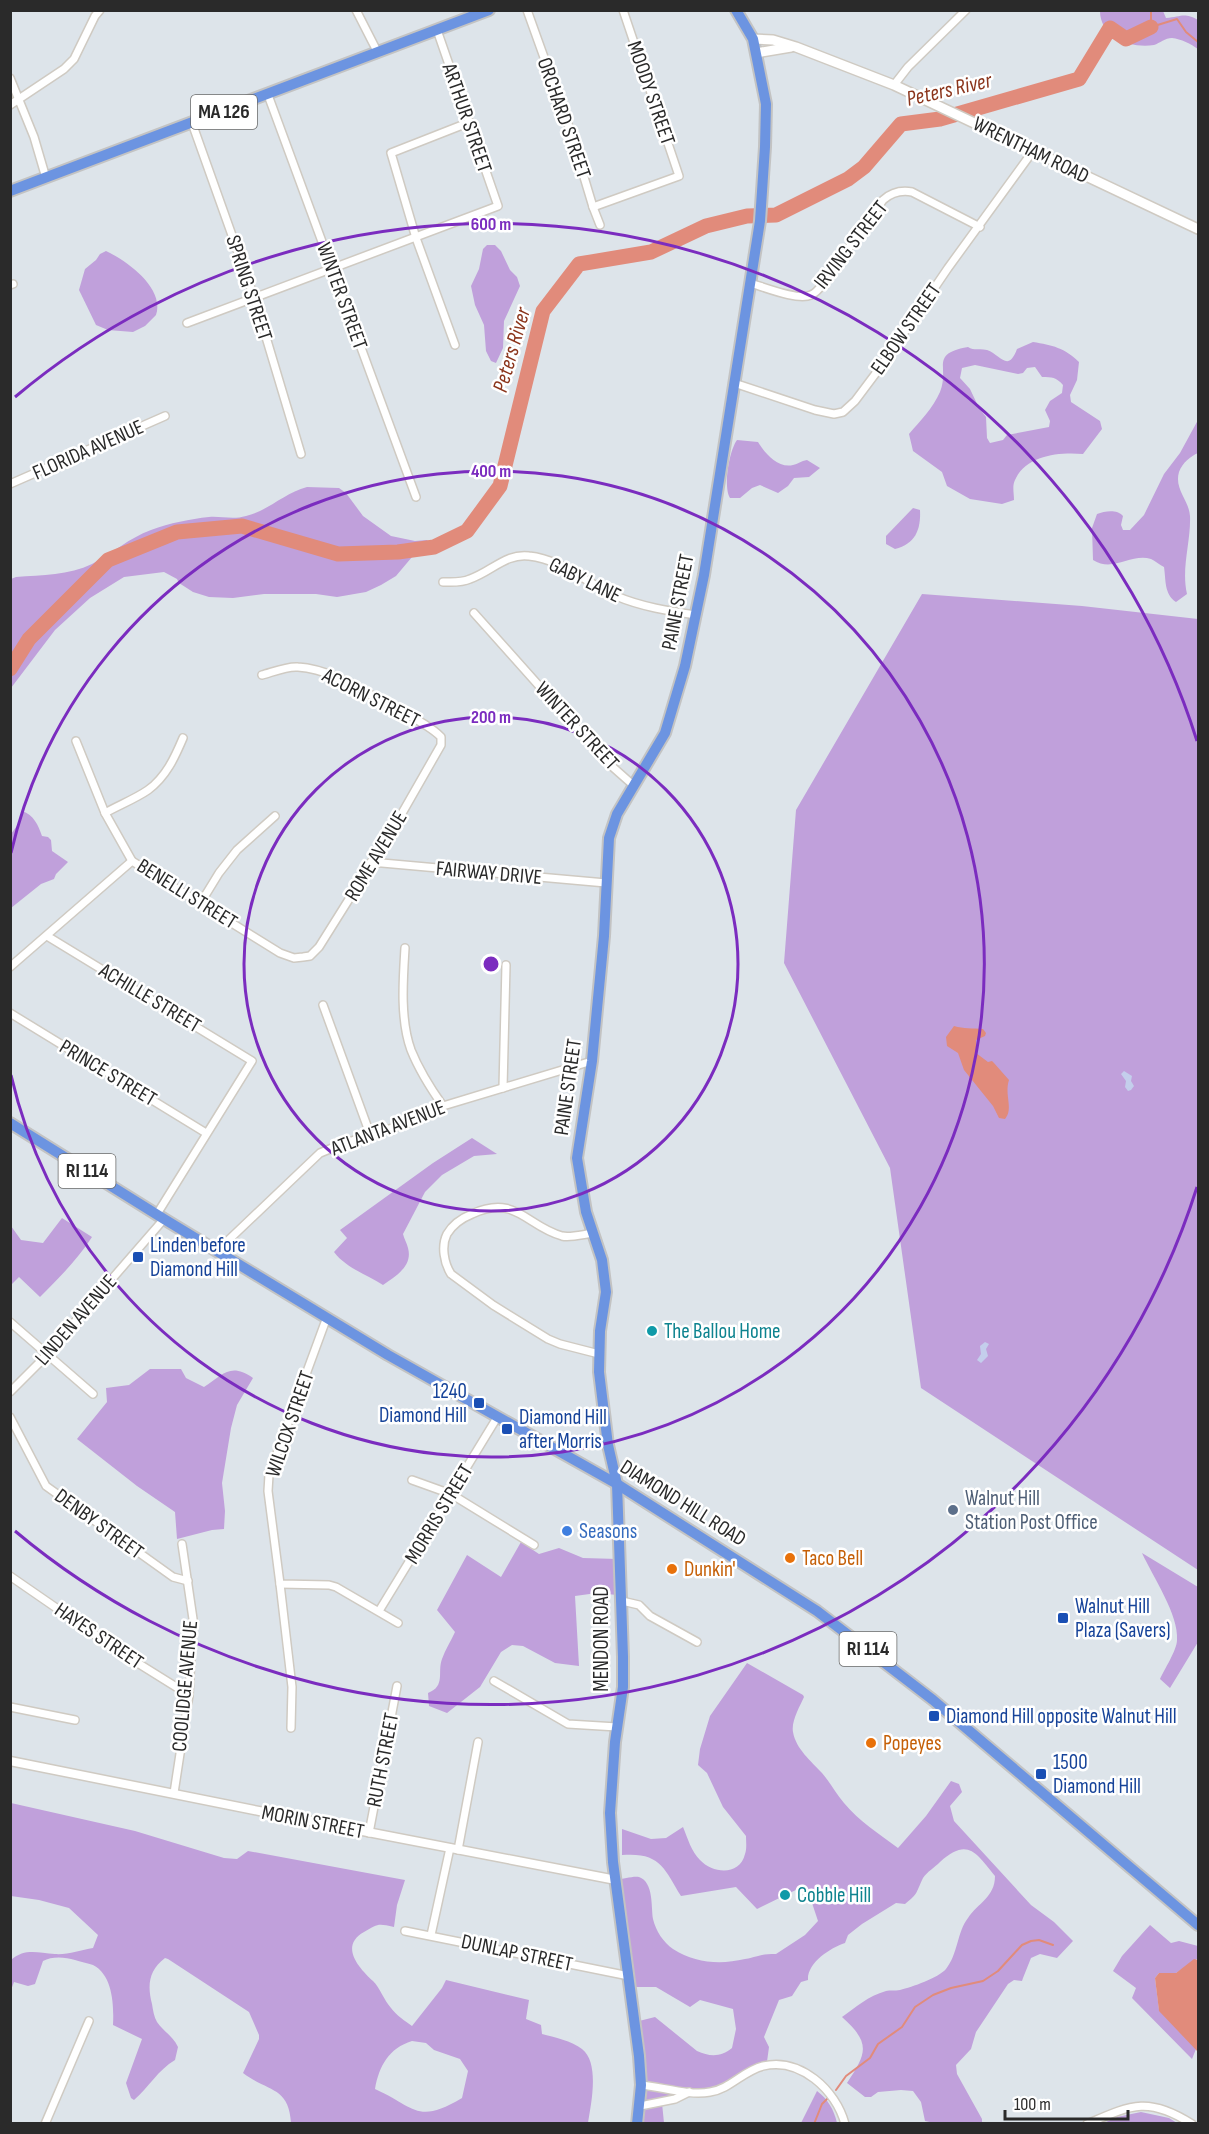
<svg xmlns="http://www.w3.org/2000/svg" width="1209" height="2134" viewBox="0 0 1209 2134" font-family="'Sofia Sans Condensed',sans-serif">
<rect width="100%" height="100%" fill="#dde4ea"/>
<g fill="#c0a0db" fill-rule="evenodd">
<path d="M1100 11H1163L1166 18C1181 17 1184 12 1198 20V49C1191 44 1181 39 1172 38 1165 38 1160 43 1154 45 1131 49 1100 37 1100 11Z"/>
<polygon points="487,245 495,245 501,251 510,270 517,277 520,286 504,321 503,348 496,363 491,361 486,351 484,325 475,305 471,286 479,269 483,249"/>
<path d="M106 251C127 261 165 288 156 315L145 326 133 332 108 330 96 325 79 290 85 269 96 260 100 254Z"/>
<path d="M1033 342C1052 345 1065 348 1079 362L1077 380 1070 395 1071 402 1100 421 1102 429 1083 454C1059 452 1026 455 1015 480 1012 486 1014 493 1014 500L1002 504 970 499 947 486 942 472 913 451 909 434C920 421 933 408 940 392 950 367 929 354 968 347 974 351 980 348 987 350 1001 355 1008 373 1017 349ZM975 365 1018 374 1023 373 1027 368 1035 367 1042 377C1052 377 1056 377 1063 385L1062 393 1050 401 1045 410 1050 421 1049 427 1007 435 1003 440 990 443 987 438 986 417 979 408 970 389 960 378 962 368Z"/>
<path d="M1198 420V453C1191 456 1182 463 1179 472 1174 489 1189 500 1190 516 1191 542 1181 568 1187 594L1176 602C1164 594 1166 580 1164 567 1160 565 1155 561 1151 559 1131 553 1113 573 1093 560L1092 528 1097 514C1105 511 1117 509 1123 516L1121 525 1123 530H1130L1144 515 1164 474 1180 453Z"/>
<path d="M737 440 758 442C764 452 778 469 793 465 798 464 801 461 807 460L820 468 809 477 794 478 788 486 778 493 760 485 752 488 740 498H730C723 487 729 451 737 440Z"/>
<path d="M307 487 339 488 346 493 363 516 391 536 415 541 427 540 431 544 430 546 412 557 396 576 381 585 366 592 337 597 316 594H264L233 598 209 597 193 592 179 583 177 579 164 572 124 577 90 598 55 630 11 688V579L16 577C42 575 69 575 92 564 113 553 129 538 151 530 170 523 190 519 209 517 221 516 233 520 246 516 268 511 284 493 307 487Z"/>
<path d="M913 508 920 510C921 530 915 544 895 549L886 544V536Z"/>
<polygon points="922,594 1082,606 1198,619 1198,1570 921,1388 890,1168 784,963 796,810"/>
<path d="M22 811C34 815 38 825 42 836L48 837 51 840 52 851 68 862 56 874 54 879 41 884 11 908V834L19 823Z"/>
<path d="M472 1138 497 1154 474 1156 442 1175 425 1192 403 1234C404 1239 407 1243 408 1248 413 1266 396 1276 383 1285 366 1274 346 1268 334 1252L347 1238 340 1230 433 1163Z"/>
<path d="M62 1218 92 1237C77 1260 59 1278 40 1297L19 1277 11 1285V1226L21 1240 43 1243Z"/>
<path d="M150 1369H181L186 1378 204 1387C223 1375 230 1362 253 1378L237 1405 231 1428 222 1483 225 1511 224 1529 212 1530 177 1539 175 1512 137 1486 77 1439 107 1402 106 1388 129 1385Z"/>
<path d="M521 1542 539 1554 559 1548 583 1558 618 1559 617 1595 597 1593 575 1596 579 1666 555 1663 523 1646 512 1645 501 1652 480 1687 447 1713 429 1706 428 1693C446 1686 437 1672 442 1659 445 1650 451 1641 455 1632L437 1610 467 1555 501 1577Z"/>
<path d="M1142 1553 1198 1587V1642L1170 1688 1160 1679C1164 1670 1177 1650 1177 1640 1179 1615 1153 1577 1142 1553Z"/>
<path d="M747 1663 803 1695 804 1697C800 1706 791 1721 793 1732 796 1749 811 1761 822 1773 830 1782 836 1794 844 1803 859 1821 879 1834 898 1848L926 1816 951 1781 959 1784 962 1792 950 1806 954 1821 1031 1905 1054 1922 1073 1941 1057 1958 1040 1954 1031 1958 1023 1978 1022 1981 1014 1980 1008 1984 976 2032 971 2049 956 2065 957 2074 982 2119V2123H934L925 2121 921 2102 913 2091 901 2090 878 2092 871 2097H865L847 2083C867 2053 871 2043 842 2017 856 2007 868 1996 886 1991 890 1990 895 1991 900 1990 912 1987 938 1978 946 1969 958 1954 957 1932 968 1918 978 1903 995 1897 995 1876 976 1853 968 1837 940 1862 935 1867 927 1872 923 1878 916 1892 919 1893 905 1904L896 1903 862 1924 848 1935 845 1943C830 1948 807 1963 808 1980L801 1982 792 1996 779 2000 764 2037 769 2047 766 2069 753 2073 726 2086 662 2103 664 2123H636L639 2092 635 2022 655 2017 697 2051C710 2057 721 2057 732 2048L736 2029 733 2009 700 2000 690 2007 656 1987H631L617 1880C623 1879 633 1876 639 1877 654 1882 651 1908 653 1919 656 1931 663 1942 673 1949 695 1963 720 1965 745 1959 760 1956 760 1954 776 1954L805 1935 818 1921 807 1888 804 1886 757 1909 736 1887 681 1896C664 1868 660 1852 622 1855V1829L651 1839 666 1838 683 1827C688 1839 691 1851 700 1860 713 1874 740 1876 745 1854 747 1849 746 1841 746 1836L723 1807 707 1773 698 1765 700 1749 710 1716Z"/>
<path d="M11 1803 135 1831 224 1858 237 1859 248 1851 405 1880 397 1905 394 1927C377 1923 378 1924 364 1932 339 1946 359 1968 373 1981 380 1988 384 2000 391 2008 396 2015 405 2021 412 2026L442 1988 446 1980 529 2000 526 2019 541 2025 542 2034C554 2037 572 2041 582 2049 600 2063 591 2104 588 2123H291C289 2086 268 2092 243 2073L259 2039V2035L249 2012 168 1959 165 1958C149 1970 147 1985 152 2004 153 2010 154 2017 157 2022 163 2031 173 2036 178 2047L175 2060C158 2070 149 2087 134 2100L131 2098 126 2083 142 2039 113 2025C114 2006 113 1975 93 1965 88 1963 80 1962 75 1960 65 1957 52 1956 43 1961L35 1984 28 1986 14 1982 11 1990V1960C25 1948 37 1953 55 1954 67 1955 81 1950 93 1948L98 1935 69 1908 39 1900 11 1896ZM412 2041 426 2043 434 2050 460 2059 468 2071 462 2098C417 2125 415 2107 375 2089 379 2066 389 2048 412 2041Z"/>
<polygon points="1150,1925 1171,1943 1179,1941 1198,1946 1198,1960 1197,1959 1176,1973 1159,1973 1155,1978 1159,2010 1196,2049 1192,2059 1132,1998 1136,1988 1113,1971 1122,1956"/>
<path d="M817 2091C828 2099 834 2110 837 2123H801Z"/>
<polygon points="1141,2112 1169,2118 1177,2123 1104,2123 1117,2117"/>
</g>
<g fill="#c4ceec">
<polygon points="1124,1071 1132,1076 1131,1081 1134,1086 1131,1090 1128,1091 1125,1087 1126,1081 1121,1074"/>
<polygon points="985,1342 989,1344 986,1349 988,1356 981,1363 977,1360 981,1354 980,1346"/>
</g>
<g fill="#e18b7b">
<path d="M954 1026C964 1029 972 1028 983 1029L986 1033 985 1036 976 1040V1053L988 1062 992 1061 994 1063 1009 1080C1004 1095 1014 1109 1005 1119L999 1118 993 1106 964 1070 958 1053 947 1046 946 1037Z"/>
<polygon points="1194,1959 1198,1960 1198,2052 1159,2011 1155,1978 1159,1973 1176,1973"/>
</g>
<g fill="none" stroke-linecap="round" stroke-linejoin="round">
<g stroke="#e18b7b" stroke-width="2">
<polyline points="1151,10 1151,27 1177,19 1186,32 1198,42"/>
<polyline points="836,2090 846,2076 870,2058 878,2044 902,2027 915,2007 933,1995 951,1988 983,1981 998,1971 1022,1945 1031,1941 1039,1940 1053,1945"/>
<polyline points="814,2124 822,2104 827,2099"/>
</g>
<polyline stroke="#e18b7b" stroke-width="15" points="10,669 29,639 108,560 177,532 242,526 338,554 398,552 434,547 467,531 500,486 543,311 579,264 651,252 706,226 747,216 776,215 848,179 864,167 901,124 940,119 1079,79 1110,28 1126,39 1151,27"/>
<defs>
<g id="minor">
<polyline points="356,10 378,53"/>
<polyline points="527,10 569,127 593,207 600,225"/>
<polyline points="10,78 34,137 46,178"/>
<polyline points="894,85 908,67 966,10"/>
<polyline points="268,95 416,497"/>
<polyline points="10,105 64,69 74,59 95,16 100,10"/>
<polyline points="192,123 254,297 301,454"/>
<polyline points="593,207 679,176 623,10"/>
<path d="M750 283C764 287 798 301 811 295 816 293 819 289 822 285L883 200C892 192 901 190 912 192L980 227"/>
<polyline points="10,285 13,284"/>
<polyline points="187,323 498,206 437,30"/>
<polyline points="455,345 416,238 391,153 470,122"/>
<polyline points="734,383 815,410 834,414 843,412 855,401 882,365 948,268 1033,151"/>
<polyline points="10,484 165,416"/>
<path d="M443 582C453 582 461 583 470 579 491 572 506 553 529 556 561 559 588 584 616 596 642 607 669 611 696 615"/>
<polyline points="474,613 607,762 633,785"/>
<path d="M76 741 105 813 132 861 280 953 294 958 303 957 310 956 319 947 393 829 441 745V737C428 724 409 716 393 707 364 692 332 669 298 667 287 666 273 672 262 675"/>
<path d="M105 813C119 805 135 799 148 790 166 777 175 757 183 738"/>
<polyline points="371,862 606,883"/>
<polyline points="200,904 219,873 237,850 275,816"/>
<polyline points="47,936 252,1061 157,1214"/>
<path d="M405 948C403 980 400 1020 411 1050 419 1070 431 1089 443 1106"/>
<polyline points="10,967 132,861"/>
<polyline points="323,1005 370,1134"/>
<polyline points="10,1013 206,1133"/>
<polyline points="503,1088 506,965"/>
<path d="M594 1233C584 1234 571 1238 562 1236 526 1226 516 1194 472 1214 462 1218 453 1224 447 1234 441 1246 444 1263 451 1274L493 1305 548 1339 560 1344 599 1354"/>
<polyline points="217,1251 320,1153 342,1144 408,1123 443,1106 592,1061"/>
<polyline points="327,1317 269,1475 268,1491 280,1584 329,1585 336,1587 398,1623"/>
<polyline points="10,1322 93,1394"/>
<polyline points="10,1392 39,1363 164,1219"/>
<polyline points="10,1417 46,1486 173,1577 188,1581"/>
<polyline points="412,1480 451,1494 534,1545"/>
<polyline points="10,1576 120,1652 189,1695"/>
<polyline points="280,1584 292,1687 291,1728"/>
<polyline points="622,1601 639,1605 650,1616 697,1642"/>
<polyline points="379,1611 498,1416"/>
<polyline points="494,1681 568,1724 617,1727"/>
<polyline points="10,1707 75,1720"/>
<polyline points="174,1793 189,1695 193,1619 182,1544"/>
<polyline points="369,1833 397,1686"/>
<polyline points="458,1850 478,1742"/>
<polyline points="405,1931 629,1976"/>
<polyline points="431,1935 450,1848"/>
<path d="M641 2085C662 2087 690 2096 710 2092 730 2089 743 2071 763 2066 800 2057 836 2090 845 2124"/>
<polyline points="640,2106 675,2099 689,2092"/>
<polyline points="45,2124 89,2021"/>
<path d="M1087 2124C1131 2105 1148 2096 1192 2124"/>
</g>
<polyline id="tertiary" points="10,1761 264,1812 616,1880"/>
<g id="secondary">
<polyline points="753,39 773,40 796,47 894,85 1198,229"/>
<polyline points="756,53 791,47"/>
</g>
<g id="primary">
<polyline points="10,191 489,10"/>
<polyline points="10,1123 164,1219 388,1355 617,1484 817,1611 933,1700 1198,1925"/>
<polyline points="637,2124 641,2085 639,2056 613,1862 610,1813 615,1742 623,1687 623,1657 617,1484 608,1445 599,1372 600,1331 606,1292 602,1260 586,1212 577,1158 592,1061 604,936 609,838 617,814 665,733 685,666 704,575 760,221 765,147 766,104 753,39 736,10"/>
</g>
</defs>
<use href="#minor" stroke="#cfcac2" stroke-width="10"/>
<use href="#tertiary" stroke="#cfcac2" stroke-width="11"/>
<use href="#secondary" stroke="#cfcac2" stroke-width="12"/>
<use href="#primary" stroke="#c3c3c3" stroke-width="14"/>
<use href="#minor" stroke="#fff" stroke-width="7"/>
<use href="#tertiary" stroke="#fff" stroke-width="8"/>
<use href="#secondary" stroke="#fff" stroke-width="9"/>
<use href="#primary" stroke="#6c94e1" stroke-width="10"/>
</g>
<g fill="none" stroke="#7b2cbf" stroke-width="3">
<circle cx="491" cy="964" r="247"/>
<path d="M11 853A493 493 0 1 1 11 1075"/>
<path d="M1197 1187A740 740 0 0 1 15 1531M15 397A740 740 0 0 1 1197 741"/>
</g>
<g fill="#1a4fb4" stroke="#fff" stroke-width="2">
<rect x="132" y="1251" width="12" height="12" rx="3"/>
<rect x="473" y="1397" width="12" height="12" rx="3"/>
<rect x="501" y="1423" width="12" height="12" rx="3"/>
<rect x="1057" y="1612" width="12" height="12" rx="3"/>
<rect x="928" y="1710" width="12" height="12" rx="3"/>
<rect x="1035" y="1768" width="12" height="12" rx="3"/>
</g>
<g fill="#0f9aa8" stroke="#fff" stroke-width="2">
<circle cx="652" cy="1331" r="6"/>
<circle cx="785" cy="1895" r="6"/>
</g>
<circle fill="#5c6f8a" stroke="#fff" stroke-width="2" cx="953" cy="1510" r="6"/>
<circle fill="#3f7fe0" stroke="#fff" stroke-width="2" cx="567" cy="1531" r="6"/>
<g fill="#e8710a" stroke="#fff" stroke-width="2">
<circle cx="790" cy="1558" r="6"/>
<circle cx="672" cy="1569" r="6"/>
<circle cx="871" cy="1743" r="6"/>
</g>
<g text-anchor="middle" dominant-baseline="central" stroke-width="5" stroke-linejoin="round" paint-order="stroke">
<g fill="#fff" stroke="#6a6a6a" stroke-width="1.5">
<rect x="191" y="95" width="66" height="34" rx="4.5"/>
<rect x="58.5" y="1154" width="57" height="34" rx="4.5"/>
<rect x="839.5" y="1632" width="57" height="34" rx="4.5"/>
</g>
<g font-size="20" font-weight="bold" fill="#2a2a2a">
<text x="224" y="112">MA 126</text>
<text x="87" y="1171">RI 114</text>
<text x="868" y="1649">RI 114</text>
</g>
<g font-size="21" fill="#2a2a2a" stroke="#fff">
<text transform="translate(651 93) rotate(71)">MOODY STREET</text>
<text transform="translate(467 118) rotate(71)">ARTHUR STREET</text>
<text transform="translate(564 118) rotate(71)">ORCHARD STREET</text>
<text transform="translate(1031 150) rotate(26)">WRENTHAM ROAD</text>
<text transform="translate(851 245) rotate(-52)">IRVING STREET</text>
<text transform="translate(249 288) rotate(72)">SPRING STREET</text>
<text transform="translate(342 296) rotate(70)">WINTER STREET</text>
<text transform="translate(906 329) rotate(-55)">ELBOW STREET</text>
<text transform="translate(88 450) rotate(-24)">FLORIDA AVENUE</text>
<text transform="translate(585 580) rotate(26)">GABY LANE</text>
<text transform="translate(678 602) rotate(-79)">PAINE STREET</text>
<text transform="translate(371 698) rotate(27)">ACORN STREET</text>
<text transform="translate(577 726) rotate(47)">WINTER STREET</text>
<text transform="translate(376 856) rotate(-59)">ROME AVENUE</text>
<text transform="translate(489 873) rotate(5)">FAIRWAY DRIVE</text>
<text transform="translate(187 894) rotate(32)">BENELLI STREET</text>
<text transform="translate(150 998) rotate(31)">ACHILLE STREET</text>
<text transform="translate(108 1073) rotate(31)">PRINCE STREET</text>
<text transform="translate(568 1087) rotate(-82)">PAINE STREET</text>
<text transform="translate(388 1128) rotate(-21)">ATLANTA AVENUE</text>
<text transform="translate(76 1320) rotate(-49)">LINDEN AVENUE</text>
<text transform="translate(290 1424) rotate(-71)">WILCOX STREET</text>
<text transform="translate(683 1503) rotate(32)">DIAMOND HILL ROAD</text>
<text transform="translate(439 1514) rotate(-59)">MORRIS STREET</text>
<text transform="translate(99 1524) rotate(36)">DENBY STREET</text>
<text transform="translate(99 1636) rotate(34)">HAYES STREET</text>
<text transform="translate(601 1639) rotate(-90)">MENDON ROAD</text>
<text transform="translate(185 1686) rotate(-85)">COOLIDGE AVENUE</text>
<text transform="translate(383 1760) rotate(-79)">RUTH STREET</text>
<text transform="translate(313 1822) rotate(11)">MORIN STREET</text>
<text transform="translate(517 1953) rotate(12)">DUNLAP STREET</text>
</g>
<g font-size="21" fill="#164399" stroke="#fff" text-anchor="start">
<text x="150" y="1245">Linden before<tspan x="150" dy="24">Diamond Hill</tspan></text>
<text x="467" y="1391" text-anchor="end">1240<tspan x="467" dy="24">Diamond Hill</tspan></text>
<text x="519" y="1417">Diamond Hill<tspan x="519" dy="24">after Morris</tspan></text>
<text x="1075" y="1606">Walnut Hill<tspan x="1075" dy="24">Plaza (Savers)</tspan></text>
<text x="946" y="1716">Diamond Hill opposite Walnut Hill</text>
<text x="1053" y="1762">1500<tspan x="1053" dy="24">Diamond Hill</tspan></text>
</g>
<g font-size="21" fill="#0d838f" stroke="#fff" text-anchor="start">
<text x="664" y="1331">The Ballou Home</text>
<text x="797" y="1895">Cobble Hill</text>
</g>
<g font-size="21" fill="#4e5e75" stroke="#fff" text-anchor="start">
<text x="965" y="1498">Walnut Hill<tspan x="965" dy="24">Station Post Office</tspan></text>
</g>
<g font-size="21" fill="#366cbe" stroke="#fff" text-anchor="start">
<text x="579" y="1531">Seasons</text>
</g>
<g font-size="21" fill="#c56008" stroke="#fff" text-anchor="start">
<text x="802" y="1558">Taco Bell</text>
<text x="684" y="1569">Dunkin'</text>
<text x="883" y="1743">Popeyes</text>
</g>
<g font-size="22" font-style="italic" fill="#8b351c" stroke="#fff">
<text transform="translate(949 90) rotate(-13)">Peters River</text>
<text transform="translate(512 350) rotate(-74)">Peters River</text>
</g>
</g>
<circle cx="491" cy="964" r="9" fill="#7b2cbf" stroke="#fff" stroke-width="3"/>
<g font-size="18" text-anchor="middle" font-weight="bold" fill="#7b2cbf" stroke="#fff" stroke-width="5" stroke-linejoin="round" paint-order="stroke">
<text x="491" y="230">600 m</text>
<text x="491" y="477">400 m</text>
<text x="491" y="723">200 m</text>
</g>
<rect width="1209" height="2134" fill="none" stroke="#2a2a2a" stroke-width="24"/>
<path d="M1005 2110v9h123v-9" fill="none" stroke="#2a2a2a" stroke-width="3"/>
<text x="1014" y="2110" font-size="18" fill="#2a2a2a" stroke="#ffffff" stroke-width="4.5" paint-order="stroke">100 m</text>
</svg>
